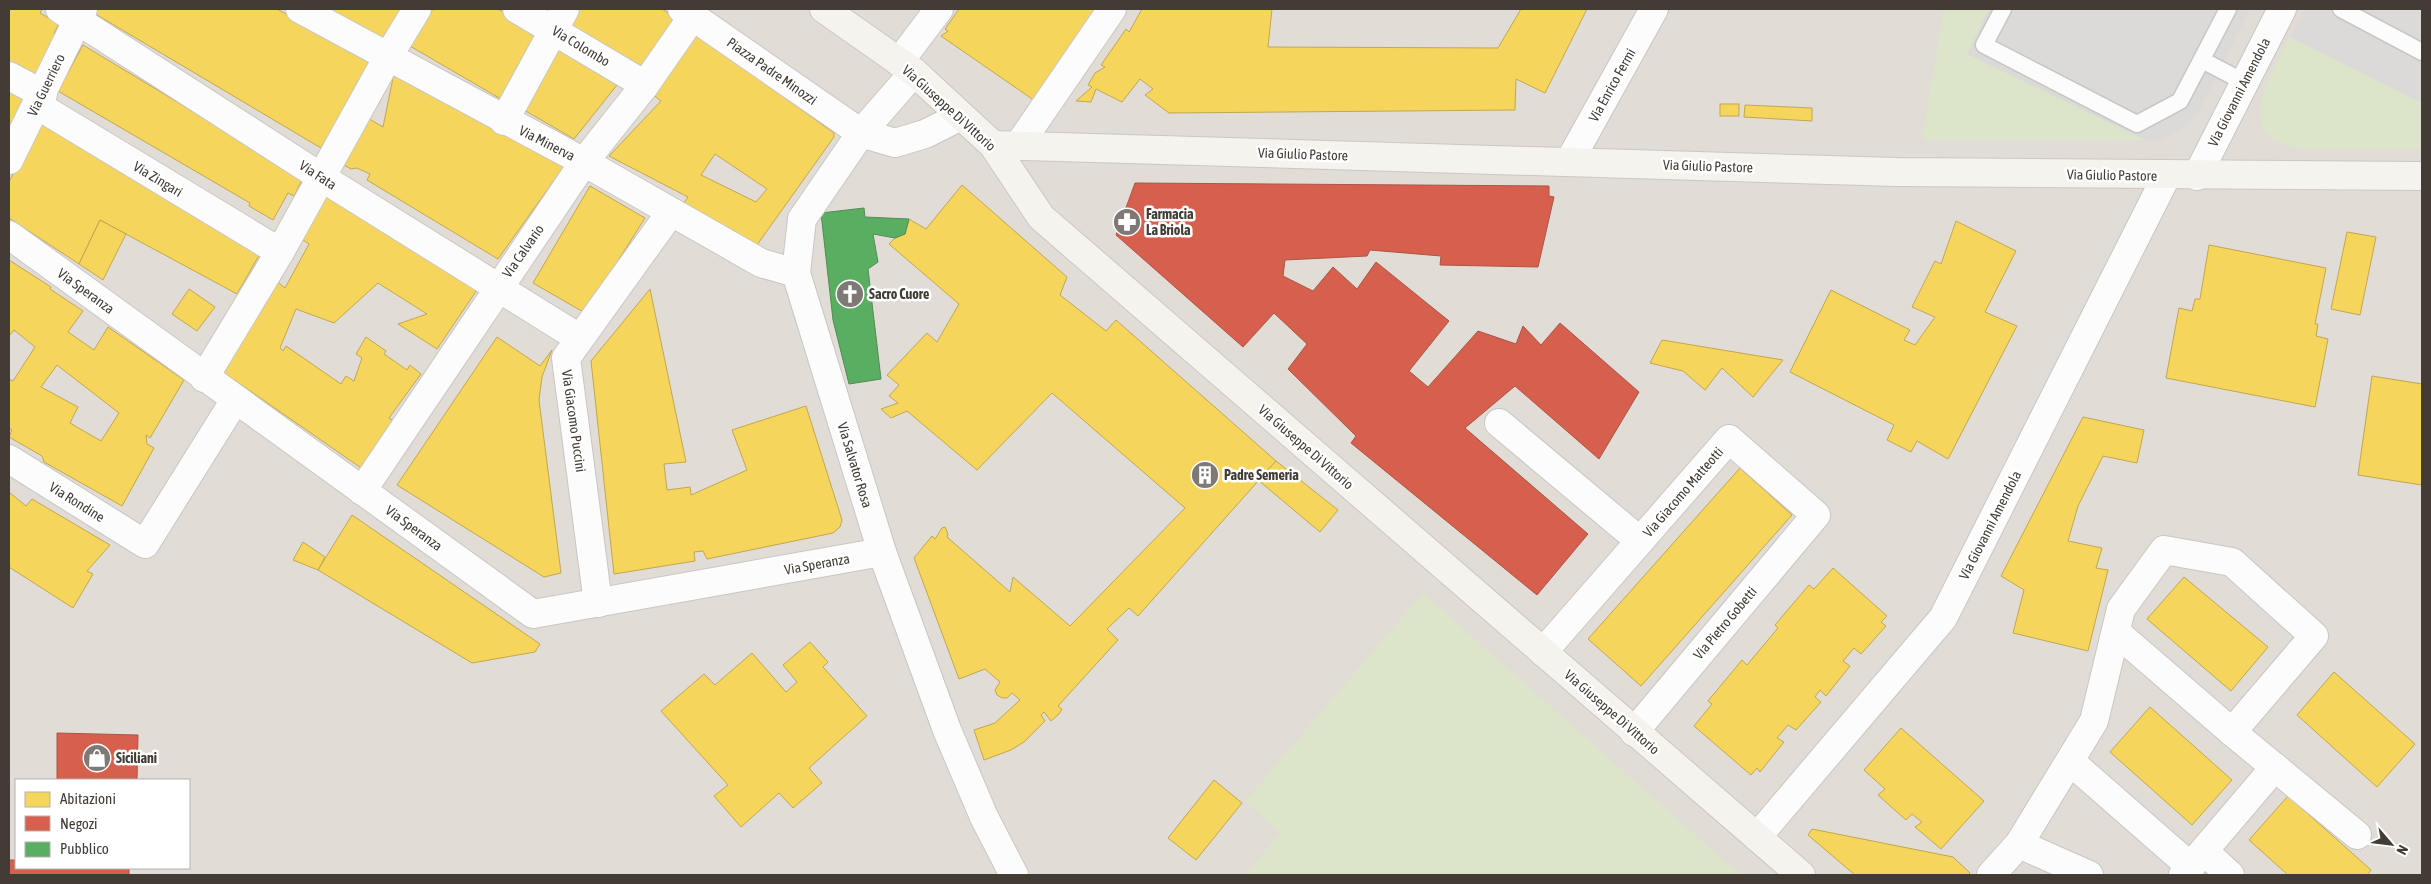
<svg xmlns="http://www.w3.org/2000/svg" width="2431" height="884" viewBox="0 0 2431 884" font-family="'Asap Condensed',sans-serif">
<rect width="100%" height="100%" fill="#edebe8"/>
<path fill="#e1dcd6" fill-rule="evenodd" d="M9 9H2422V875H9ZM16 780H189V868H16Z"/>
<g fill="#dce5ca">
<polygon points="1944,9 1989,9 1967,54 2145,140 1922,140"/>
<path d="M2290 37 2422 103V148H2295C2290 146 2282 145 2277 142 2238 119 2277 65 2290 37Z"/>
<polygon points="1423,593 1740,875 1245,875 1280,833 1245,801"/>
</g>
<g fill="#dcdad8">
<polygon points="1989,9 2250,9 2200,109 2191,121 2175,133 2161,140 2145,140 1967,54"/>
<polygon points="2305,9 2422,9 2422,103 2290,37"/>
</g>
<g fill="#f6d55c" stroke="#c0a750" fill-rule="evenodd">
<polygon points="9,9 42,9 40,13 59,24 54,33 61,38 40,80 9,64"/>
<polygon points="93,9 277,9 372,61 321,148 92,12"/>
<polygon points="324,9 406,9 385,39"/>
<polygon points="433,9 498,9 540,33 506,102 410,46"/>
<polygon points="573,9 662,9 676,18 641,73 564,25"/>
<polygon points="959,9 1102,9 1035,101 941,36 948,31 945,29"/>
<polygon points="1142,9 1272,9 1268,47 1498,48 1521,9 1587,9 1545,93 1516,79 1515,110 1169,113 1145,95 1153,89 1140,79 1122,102 1096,89 1091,102 1076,101 1092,87 1088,85 1095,73 1105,67 1101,65 1126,29 1129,32"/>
<path d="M695 33 834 133V137L757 245 683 204 688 197 609 156 661 101 650 92ZM715 154 767 189 756 202 701 175Z"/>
<polygon points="557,44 621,80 574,139 524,110"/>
<polygon points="83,45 303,178 294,196 288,193 273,220 249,206 250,203 58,91"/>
<polygon points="394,73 565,165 498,259 367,180 370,174 357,168 351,169 340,163 366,117 383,127"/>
<polygon points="9,84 32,96 9,132"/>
<rect x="1720" y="104" width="19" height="12"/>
<polygon points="1745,105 1812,108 1812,121 1744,117"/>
<polygon points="41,120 261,252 237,294 100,220 79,264 9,218 9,182"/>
<polygon points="962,185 1067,277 1060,295 1106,331 1116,320 1276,461 1138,616 1129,608 1107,629 1118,640 1058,706 1062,709 1059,714 1051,721 1044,712 1041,715 1045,721 1024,742 1011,750 984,760 974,730 995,723 1020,700 1012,693 1007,698 1002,698 997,695 995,690 1000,682 985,669 959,679 914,558 932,536 935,539 942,528 945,527 948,534 947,537 1010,592 1013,577 1070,626 1185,508 1052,393 977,470 907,411 891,418 881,409 898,403 889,396 899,385 887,375 927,333 937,342 959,304 889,244 895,238 905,234 909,219 926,229"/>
<polygon points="590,186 645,218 585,313 533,283"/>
<polygon points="321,190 481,284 437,349 398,324 427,314 378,283 334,323 296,309 280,348 283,351 286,346 341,384 346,376 354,381 362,358 356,354 366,337 386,351 384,354 407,370 410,365 421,374 389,418 397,423 364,470 217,368 273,278 285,288 309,244 297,236"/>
<polygon points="100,220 126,234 103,280 79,264"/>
<polygon points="1956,221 2016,251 1985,312 2017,326 1948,459 1917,441 1911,452 1887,440 1894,425 1790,372 1831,290 1910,330 1904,340 1915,345 1935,317 1912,307 1935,261 1941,264"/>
<polygon points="2347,232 2376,237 2360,315 2331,309"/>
<polygon points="2209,245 2326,268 2315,324 2318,324 2316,336 2328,339 2315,407 2166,378 2179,308 2192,311 2195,299 2200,299"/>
<path d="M9 260 51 287 50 289 83 311 68 332 94 350 108 327 184 380 150 438 146 435 147 444 154 448 122 506 44 462 42 456 9 437 12 430 9 428V379L13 381 35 347 14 330 9 336ZM57 365 119 413 101 441 70 423 78 407 41 387Z"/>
<polygon points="189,289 215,307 197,331 172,314"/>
<polygon points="650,289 686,462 664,464 667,490 690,487 691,495 747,470 732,430 806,406 842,520 840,527 833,533 707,559 703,551 694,552 695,561 614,574 591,361"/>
<polygon points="497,337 540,366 552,350 542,377 539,400 561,573 544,577 397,485"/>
<polygon points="1662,340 1783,360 1753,397 1722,368 1705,390 1683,371 1650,363"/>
<polygon points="2372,376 2422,384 2422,485 2358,475"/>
<polygon points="2083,417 2144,430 2137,463 2103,456 2078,506 2068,541 2102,548 2096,568 2108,570 2088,651 2013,633 2024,590 2001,576"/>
<polygon points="1276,461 1338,510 1320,532 1258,480"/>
<polygon points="1740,468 1792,515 1641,686 1588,639"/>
<polygon points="9,492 26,506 32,499 110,545 87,571 93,574 73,608 9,567"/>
<polygon points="352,515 540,644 535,652 472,663 318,570"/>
<polygon points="303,542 325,557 318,570 293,560"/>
<polygon points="1833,568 1887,616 1881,622 1886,626 1861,654 1854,648 1843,661 1850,666 1826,696 1820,690 1815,697 1821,702 1796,730 1788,725 1777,738 1784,742 1760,772 1757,768 1751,775 1694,726 1712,704 1708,701 1742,660 1747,665 1778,628 1775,625 1809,585 1814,589"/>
<polygon points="2184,577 2268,647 2231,691 2147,619"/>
<polygon points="810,642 828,662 823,667 867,716 809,768 822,783 793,808 779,793 741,827 714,796 728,785 661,711 704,674 715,685 752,653 786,692 797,682 783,665"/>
<polygon points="2334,672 2415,744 2377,787 2297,715"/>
<polygon points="2150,707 2232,780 2192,825 2110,752"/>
<polygon points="1901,728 1984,801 1941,849 1915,827 1922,822 1912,814 1906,820 1878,795 1885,789 1864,770"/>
<polygon points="1214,780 1242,803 1196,860 1168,838"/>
<polygon points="2288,796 2371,870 2367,875 2288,875 2249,840"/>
<polygon points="1812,829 1953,857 1970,873 1968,875 1855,875 1808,835"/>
</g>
<g fill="#d6604d" stroke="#aa5546">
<polygon points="1135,183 1549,186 1549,196 1554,197 1538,267 1440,265 1441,256 1370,250 1367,256 1285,260 1283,276 1313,291 1333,267 1357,289 1376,262 1449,321 1409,371 1428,387 1478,331 1516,344 1523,326 1541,345 1560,323 1639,392 1599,459 1515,386 1465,428 1588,534 1537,595 1351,443 1356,436 1288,369 1307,344 1274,313 1243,347 1116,235"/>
<polygon points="57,733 138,735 137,780 57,780"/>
<polygon points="9,860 16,860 16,868 129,868 129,875 9,875"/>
</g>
<polygon fill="#5aae61" stroke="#538c54" points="864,208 865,217 909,219 905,234 895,238 873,234 878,262 868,269 881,379 849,384 833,320 821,213"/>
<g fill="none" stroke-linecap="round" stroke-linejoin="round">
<defs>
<g id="lane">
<polyline points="2003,9 1984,45 2137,124 2180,101 2228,9"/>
<polyline points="2341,9 2422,52"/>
<polyline points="2202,60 2244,82"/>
</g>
<g id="street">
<polyline points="60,9 321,177 579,338"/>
<polyline points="300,9 584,162 761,263 796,273"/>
<polyline points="517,9 645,85"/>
<polyline points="682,9 861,133 895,143 925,134 961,116"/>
<polyline points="899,62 939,9"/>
<polyline points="914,72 861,133 802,219 796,273 882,552 947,730 984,817 1014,875"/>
<polyline points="9,76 43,94"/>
<polyline points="37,105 280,252"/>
<polyline points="504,121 565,9"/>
<polyline points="1018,146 1112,9"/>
<polyline points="9,160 83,9"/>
<polyline points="1569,162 1654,9"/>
<polyline points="2197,176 2282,9"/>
<polyline points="9,235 533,614 882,552"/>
<polyline points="204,378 280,252 389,55 417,9"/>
<polyline points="1499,423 1640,541"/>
<polyline points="9,459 145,544 235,400"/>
<polyline points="362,491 584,162 645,85 693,16"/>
<polyline points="598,603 566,358 671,212"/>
<polyline points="2116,632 2232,732 2357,835"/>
<polyline points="1543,652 1729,439 1816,515 1634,732"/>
<polyline points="2071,762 2191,867"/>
<polyline points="1757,837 1943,618 2167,175"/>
<polyline points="2019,844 2089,875"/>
<polyline points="2204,851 2230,875"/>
<polyline points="1991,875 2019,844 2094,721 2121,609 2164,550 2232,562 2314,636 2232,732"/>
<polyline points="2183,875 2275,767"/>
</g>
<g id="secondary">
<polyline points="824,9 914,72 993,145 1041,217 1801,875"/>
<polyline points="993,145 1897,172 2422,176"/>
</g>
</defs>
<use href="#lane" stroke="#c9c7c4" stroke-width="19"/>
<use href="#street" stroke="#c9c7c4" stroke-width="30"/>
<use href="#secondary" stroke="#ccc7c0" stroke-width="30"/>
<use href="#lane" stroke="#fcfcfc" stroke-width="16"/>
<use href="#street" stroke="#fcfcfc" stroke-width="28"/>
<use href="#secondary" stroke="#f5f3ee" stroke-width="28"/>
</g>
<defs>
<symbol id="pharmacy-disc" viewBox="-11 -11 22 22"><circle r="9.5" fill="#7e7974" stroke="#fff"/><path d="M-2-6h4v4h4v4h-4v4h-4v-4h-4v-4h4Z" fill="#fff"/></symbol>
<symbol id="church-disc" viewBox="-11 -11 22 22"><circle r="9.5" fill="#7e7974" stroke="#fff"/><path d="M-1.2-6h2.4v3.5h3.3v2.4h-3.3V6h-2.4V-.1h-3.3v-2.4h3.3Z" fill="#fff"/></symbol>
<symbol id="building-disc" viewBox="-11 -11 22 22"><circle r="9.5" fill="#7e7974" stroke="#fff"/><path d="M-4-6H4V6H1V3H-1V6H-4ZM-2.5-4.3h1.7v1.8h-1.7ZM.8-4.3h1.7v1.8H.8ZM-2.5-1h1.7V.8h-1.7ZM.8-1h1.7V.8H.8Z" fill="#fff"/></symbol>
<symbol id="shop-disc" viewBox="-11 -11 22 22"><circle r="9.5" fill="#7e7974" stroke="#fff"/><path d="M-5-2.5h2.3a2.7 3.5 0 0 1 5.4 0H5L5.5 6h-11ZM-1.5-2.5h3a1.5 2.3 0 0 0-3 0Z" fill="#fff"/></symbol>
</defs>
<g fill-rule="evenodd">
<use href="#pharmacy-disc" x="1111" y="206" width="32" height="32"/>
<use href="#church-disc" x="834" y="278" width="32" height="32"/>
<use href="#building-disc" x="1189" y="459" width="32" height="32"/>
<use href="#shop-disc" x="81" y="742" width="32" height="32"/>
</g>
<g text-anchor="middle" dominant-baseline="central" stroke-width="5" stroke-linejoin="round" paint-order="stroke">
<g font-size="14" fill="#423c35" stroke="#fff">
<text transform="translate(581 46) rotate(31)">Via Colombo</text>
<text transform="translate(772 71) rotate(35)">Piazza Padre Minozzi</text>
<text transform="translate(46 85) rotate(-64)">Via Guerriero</text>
<text transform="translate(1612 85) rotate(-61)">Via Enrico Fermi</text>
<text transform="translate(2239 92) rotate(-63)">Via Giovanni Amendola</text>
<text transform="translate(949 108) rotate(42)">Via Giuseppe Di Vittorio</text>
<text transform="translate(547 143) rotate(27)">Via Minerva</text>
<text transform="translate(1303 154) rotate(2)">Via Giulio Pastore</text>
<text transform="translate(1708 166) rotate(2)">Via Giulio Pastore</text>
<text transform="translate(318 175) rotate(33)">Via Fata</text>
<text transform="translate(2112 175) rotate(1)">Via Giulio Pastore</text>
<text transform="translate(158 179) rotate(31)">Via Zingari</text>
<text transform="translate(523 251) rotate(-55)">Via Calvario</text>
<text transform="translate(86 291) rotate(36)">Via Speranza</text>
<text transform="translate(574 421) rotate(82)">Via Giacomo Puccini</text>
<text transform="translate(1306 447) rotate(41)">Via Giuseppe Di Vittorio</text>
<text transform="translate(855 465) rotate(73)">Via Salvator Rosa</text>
<text transform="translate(1683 492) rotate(-49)">Via Giacomo Matteotti</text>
<text transform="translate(77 502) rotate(32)">Via Rondine</text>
<text transform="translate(1990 525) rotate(-63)">Via Giovanni Amendola</text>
<text transform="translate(414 528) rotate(36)">Via Speranza</text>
<text transform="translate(817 564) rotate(-10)">Via Speranza</text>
<text transform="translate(1725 623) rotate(-50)">Via Pietro Gobetti</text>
<text transform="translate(1612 712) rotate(41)">Via Giuseppe Di Vittorio</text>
</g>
<g font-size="14" font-weight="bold" fill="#423c35" stroke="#fff" text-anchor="start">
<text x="1146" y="214">Farmacia<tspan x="1146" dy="16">La Briola</tspan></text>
<text x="869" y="294">Sacro Cuore</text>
<text x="1224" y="475">Padre Semeria</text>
<text x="116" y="758">Siciliani</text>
</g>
</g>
<rect width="2431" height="884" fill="none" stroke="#423c35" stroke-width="20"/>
<rect x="15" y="779" width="175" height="90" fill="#ffffff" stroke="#b3b1ae"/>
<rect x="25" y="792" width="25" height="15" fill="#f6d55c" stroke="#b3b1ae"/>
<text x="60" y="804" font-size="15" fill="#423c35">Abitazioni</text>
<rect x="25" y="816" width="25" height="15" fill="#d6604d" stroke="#b3b1ae"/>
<text x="60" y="829" font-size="15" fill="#423c35">Negozi</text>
<rect x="25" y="842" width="25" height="15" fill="#5aae61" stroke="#b3b1ae"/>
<text x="60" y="854" font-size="15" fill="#423c35">Pubblico</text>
<g transform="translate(2391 844) rotate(118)" stroke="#ffffff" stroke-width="4" paint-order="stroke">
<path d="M0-4L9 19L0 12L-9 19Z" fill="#423c35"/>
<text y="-8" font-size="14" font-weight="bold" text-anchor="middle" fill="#423c35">N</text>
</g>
</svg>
